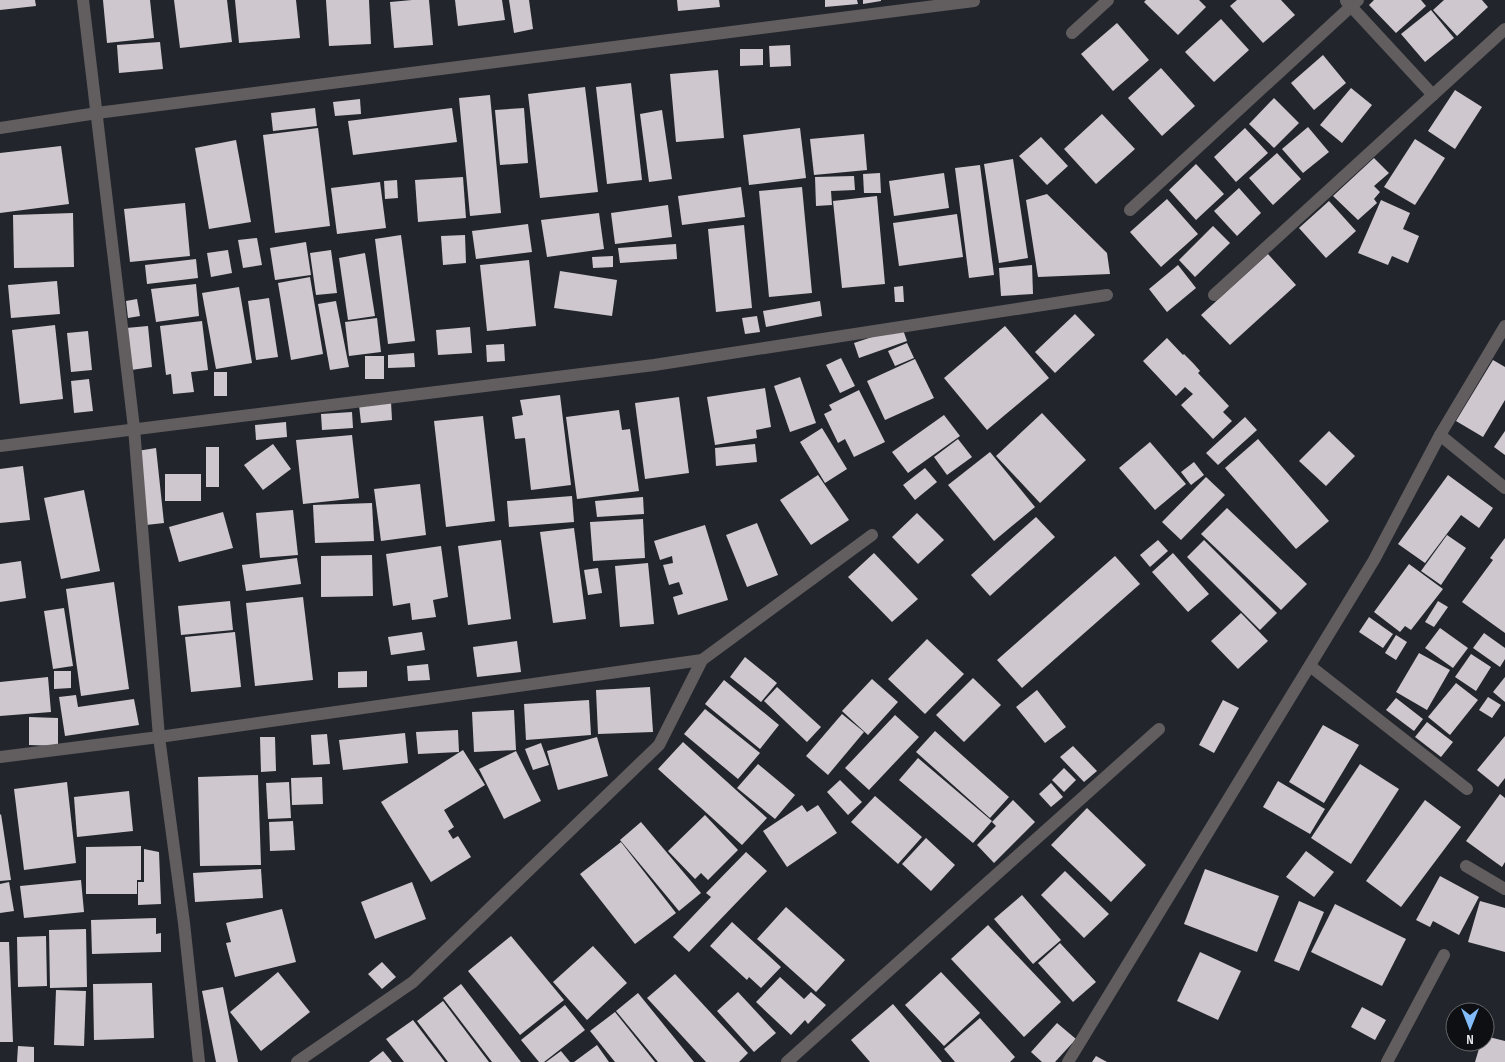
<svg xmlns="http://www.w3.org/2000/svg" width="1505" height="1062" viewBox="0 0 1505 1062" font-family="'Sofia Sans Condensed',sans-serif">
<rect width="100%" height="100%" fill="#22262c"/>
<g fill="#cfc7ce">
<polygon points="0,0 35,0 36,6 0,10"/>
<polygon points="103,0 150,0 154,38 107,43"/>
<polygon points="174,0 227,0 232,42 180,48"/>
<polygon points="235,0 296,0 300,38 239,43"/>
<polygon points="326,0 369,0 371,44 329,46"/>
<polygon points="412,0 429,0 433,45 394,48 390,2"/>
<polygon points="455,0 502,0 505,20 458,26"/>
<polygon points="509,0 529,0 533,29 514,33"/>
<polygon points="677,0 719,0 720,7 678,11"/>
<polygon points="825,0 857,0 858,4 825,7"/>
<polygon points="863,0 881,0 881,1 863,4"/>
<polygon points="1146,0 1199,0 1206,7 1178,35 1144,2"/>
<polygon points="1237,0 1281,0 1295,15 1263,43 1230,6"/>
<polygon points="1374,0 1421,0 1426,6 1396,33 1369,5"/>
<polygon points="1444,0 1482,0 1488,7 1457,36 1433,10"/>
<polygon points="1431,10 1454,38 1425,62 1401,34"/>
<polygon points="1221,19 1249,50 1214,82 1185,52"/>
<polygon points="1117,23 1149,60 1113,91 1081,54"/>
<polygon points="160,42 163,69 119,73 117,45"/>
<polygon points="790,45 791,66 770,67 769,46"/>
<polygon points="740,49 763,49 763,65 740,66"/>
<polygon points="1323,55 1346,83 1314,110 1291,83"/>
<polygon points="1161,68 1195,106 1162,136 1128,98"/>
<polygon points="718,70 724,138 676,142 670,74"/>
<polygon points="631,83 642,180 607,184 596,87"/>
<polygon points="585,87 598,192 540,198 528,94"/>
<polygon points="1351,88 1372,105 1342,143 1320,125"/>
<polygon points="1455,90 1482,107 1455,149 1428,131"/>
<polygon points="490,95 501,213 470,216 459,98"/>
<polygon points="1274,98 1299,123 1274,148 1249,124"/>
<polygon points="360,99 361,114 335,116 333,102"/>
<polygon points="315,108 317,126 273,131 271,113"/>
<polygon points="452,108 457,142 353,155 348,121"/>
<polygon points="524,108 528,163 500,165 495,110"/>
<polygon points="662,110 672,179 649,182 640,114"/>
<polygon points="1102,114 1135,149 1096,184 1064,149"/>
<polygon points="1308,127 1329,152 1303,173 1282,149"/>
<polygon points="318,128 330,226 275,233 263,135"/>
<polygon points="800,128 806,178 749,185 743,135"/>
<polygon points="1245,128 1268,153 1236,182 1214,157"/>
<polygon points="864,134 867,170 814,175 810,139"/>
<polygon points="1041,137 1068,166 1047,185 1019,156"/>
<polygon points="1415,139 1445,158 1415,205 1384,187"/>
<polygon points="236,140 251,222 209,229 195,148"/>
<polygon points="61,146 69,204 0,213 0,153"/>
<polygon points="1277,153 1301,179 1273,205 1249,178"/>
<polygon points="1374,158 1389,173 1374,186 1380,192 1374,199 1377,203 1358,220 1333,196"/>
<polygon points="1013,159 1028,258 999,263 984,164"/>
<polygon points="1196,164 1224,194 1196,220 1169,190"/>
<polygon points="980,165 994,275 969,278 955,168"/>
<polygon points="880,173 881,193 864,193 863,174"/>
<polygon points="944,173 949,208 894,216 889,181"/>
<polygon points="854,176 855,190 831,191 832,205 816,206 815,177"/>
<polygon points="463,177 466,218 418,222 415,180"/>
<polygon points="397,180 398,198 385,199 384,181"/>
<polygon points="380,182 386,228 337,234 331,188"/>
<polygon points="741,187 745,217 682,225 678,196"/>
<polygon points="802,187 812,293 769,297 759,191"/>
<polygon points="1239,188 1261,213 1237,236 1214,211"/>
<polygon points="1047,194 1107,253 1110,274 1038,277 1026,200"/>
<polygon points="877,196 885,284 842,288 833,201"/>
<polygon points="1167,199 1198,234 1161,267 1130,232"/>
<polygon points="1381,200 1410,213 1403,229 1419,236 1408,263 1392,256 1388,265 1358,253"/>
<polygon points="1329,201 1356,231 1326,258 1299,228"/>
<polygon points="185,203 190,256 130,262 124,209"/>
<polygon points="668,205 672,237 615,244 611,213"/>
<polygon points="73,213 74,267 14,268 13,215"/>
<polygon points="599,213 604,249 547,257 541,220"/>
<polygon points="957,214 963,257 899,266 893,223"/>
<polygon points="528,224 532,252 476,259 472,231"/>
<polygon points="744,225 752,308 716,312 708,229"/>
<polygon points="1213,226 1230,243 1195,277 1179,260"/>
<polygon points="401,235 415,341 388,344 375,239"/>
<polygon points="465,235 466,263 443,265 441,236"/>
<polygon points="257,238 262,265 243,268 238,240"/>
<polygon points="306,242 311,275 275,280 270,248"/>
<polygon points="676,244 677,259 620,263 618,248"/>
<polygon points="228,250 232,273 211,277 207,253"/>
<polygon points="331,250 337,293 316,295 310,253"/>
<polygon points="365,253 375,316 348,320 339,258"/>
<polygon points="1268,254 1296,285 1230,345 1201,315"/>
<polygon points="613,256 613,267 593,268 592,257"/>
<polygon points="196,259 198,278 147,284 145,265"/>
<polygon points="529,260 536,326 487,331 480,265"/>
<polygon points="1032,265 1033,294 1001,296 999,268"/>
<polygon points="1178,265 1196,288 1167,312 1149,289"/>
<polygon points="560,271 617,280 612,316 554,308"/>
<polygon points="310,277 323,354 291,360 278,283"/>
<polygon points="57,281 60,314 11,318 8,285"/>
<polygon points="196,284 199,316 156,322 151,289"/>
<polygon points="903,286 904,302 895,302 894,287"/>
<polygon points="239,287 252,363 216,369 202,293"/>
<polygon points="269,298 278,357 256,360 248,301"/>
<polygon points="137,299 140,316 128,318 126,301"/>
<polygon points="336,301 349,367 330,370 318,304"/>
<polygon points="820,301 822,316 766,327 763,311"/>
<polygon points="1075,314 1095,335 1055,373 1035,352"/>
<polygon points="757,316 760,332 745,334 742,318"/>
<polygon points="377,318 381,352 349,356 345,322"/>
<polygon points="202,321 208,370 191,372 194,392 173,394 171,374 166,375 160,326"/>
<polygon points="55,325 63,399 20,404 12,330"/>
<polygon points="148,326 152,367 131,370 126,328"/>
<polygon points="1005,326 1049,378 987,430 944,378"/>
<polygon points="470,327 472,353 438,355 436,330"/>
<polygon points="902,327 907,341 859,358 854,343"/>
<polygon points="88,331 92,370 71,372 67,333"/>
<polygon points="1167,338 1183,355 1184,354 1193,363 1200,371 1198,373 1229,406 1223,412 1232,421 1213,439 1181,405 1193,394 1185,387 1176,396 1143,361"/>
<polygon points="907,343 914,358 895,366 888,351"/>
<polygon points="504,344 505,361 487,362 486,345"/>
<polygon points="414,353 415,367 388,368 388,355"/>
<rect x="365" y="356" width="19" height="23"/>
<polygon points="841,358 855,386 840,393 826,365"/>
<polygon points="915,359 934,398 885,420 867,381"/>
<polygon points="1493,360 1505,367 1505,400 1483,437 1456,421"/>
<rect x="214" y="372" width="13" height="24"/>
<polygon points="800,377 816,423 790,432 774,386"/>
<polygon points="89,379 93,411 74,413 71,381"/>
<polygon points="765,388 771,427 756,430 757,438 715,445 707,397"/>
<polygon points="859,390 885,442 854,457 845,439 838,443 824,414 832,410 829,405"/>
<polygon points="560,395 571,485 531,490 525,438 515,439 512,417 523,415 520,400"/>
<polygon points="679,397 689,473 645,479 635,403"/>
<polygon points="391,402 392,420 361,423 359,405"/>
<polygon points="619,410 622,430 630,429 639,491 577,499 566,417"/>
<polygon points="352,412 353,428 322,430 321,414"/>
<polygon points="1042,413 1086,460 1040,503 996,456"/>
<polygon points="944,415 960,436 908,473 892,452"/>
<polygon points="483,416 495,521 446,527 434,421"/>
<polygon points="1245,417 1257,430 1218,465 1206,453"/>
<polygon points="286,422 287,437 256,440 255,425"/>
<polygon points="822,428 847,469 825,483 800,442"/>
<polygon points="1329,431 1355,456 1326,486 1299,461"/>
<polygon points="1505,431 1505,455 1494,447"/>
<polygon points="352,435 359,498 303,504 296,440"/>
<polygon points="958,439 972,457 947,475 934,457"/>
<polygon points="1258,439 1329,521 1296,549 1225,468"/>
<polygon points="1150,442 1186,484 1155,510 1119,468"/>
<polygon points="273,444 291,469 263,490 244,465"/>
<polygon points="755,444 757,462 716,466 715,448"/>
<rect x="206" y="447" width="13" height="40"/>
<polygon points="156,448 164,523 146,525 137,451"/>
<polygon points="990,452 1035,507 994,541 948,485"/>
<polygon points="1194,462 1204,475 1191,485 1181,472"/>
<polygon points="23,466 30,520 0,523 0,469"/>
<polygon points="925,468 937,482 915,500 903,485"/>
<rect x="165" y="474" width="36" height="27"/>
<polygon points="818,475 849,520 811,545 780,500"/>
<polygon points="1448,475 1493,508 1479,528 1461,515 1425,563 1398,544"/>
<polygon points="1206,477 1225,495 1181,540 1162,522"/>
<polygon points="420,484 426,535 381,541 374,489"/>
<polygon points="84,490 100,571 61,579 44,498"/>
<polygon points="572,496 574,522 509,527 507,501"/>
<polygon points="643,497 644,514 597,517 595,501"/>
<polygon points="372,503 374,541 315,543 313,505"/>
<polygon points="1227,508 1307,584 1281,610 1201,534"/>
<polygon points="293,510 298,555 260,558 256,513"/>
<polygon points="223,512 233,548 179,562 169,527"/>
<polygon points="917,513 944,540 918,564 892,537"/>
<polygon points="1036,517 1055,537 990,596 971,575"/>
<polygon points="643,519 645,558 593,561 590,522"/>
<polygon points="757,523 778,575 747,587 726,535"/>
<polygon points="705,525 728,600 678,615 673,597 683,594 679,582 669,585 663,565 673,563 672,556 660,560 654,541"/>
<polygon points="574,528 586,619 553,623 540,532"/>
<polygon points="1447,535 1466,548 1441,585 1421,571"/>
<polygon points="1505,538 1505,633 1462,602 1493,560 1490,558"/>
<polygon points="501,540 511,619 468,625 458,546"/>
<polygon points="1158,540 1168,551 1150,567 1140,555"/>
<polygon points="1204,540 1277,613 1260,630 1187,557"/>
<polygon points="441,546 448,597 433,600 436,617 412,620 410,603 393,606 386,554"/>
<polygon points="874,553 918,599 892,622 848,577"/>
<polygon points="1173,553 1209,594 1188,612 1152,572"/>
<polygon points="372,555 373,596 321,597 321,556"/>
<polygon points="1115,556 1140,584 1022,688 997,660"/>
<polygon points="297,558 301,584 246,591 242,565"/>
<polygon points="21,561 26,598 0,602 0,564"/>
<polygon points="648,563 654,624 620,627 615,566"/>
<polygon points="1409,564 1443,589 1411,630 1405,626 1400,632 1374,612"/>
<polygon points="598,568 602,593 588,595 584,570"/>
<polygon points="114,582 129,689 81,696 66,589"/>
<polygon points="303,597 313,680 255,686 246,603"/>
<polygon points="230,601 233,630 181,635 178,606"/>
<polygon points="1438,601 1448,607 1434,627 1425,622"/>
<polygon points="64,608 73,666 53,669 44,611"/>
<polygon points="1241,613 1268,641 1238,669 1211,641"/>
<polygon points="1369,617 1393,634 1383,648 1359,632"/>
<polygon points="1440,628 1468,648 1453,668 1425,648"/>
<polygon points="235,632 241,687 191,692 185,637"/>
<polygon points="422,632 425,650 391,655 388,637"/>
<polygon points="1484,633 1505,648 1505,659 1500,667 1473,648"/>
<polygon points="1396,635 1407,642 1396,660 1385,653"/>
<polygon points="927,639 964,674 925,714 888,679"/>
<polygon points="517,641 521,672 477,677 473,647"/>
<polygon points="1419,653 1450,670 1427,710 1396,692"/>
<polygon points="1471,654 1491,667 1476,691 1455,677"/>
<polygon points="745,657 777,683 761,702 730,677"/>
<polygon points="428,664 430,680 408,681 407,666"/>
<polygon points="54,671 71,671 71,688 54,689"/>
<polygon points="367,671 367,687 338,688 338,672"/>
<polygon points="48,677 51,712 0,716 0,682"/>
<polygon points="1505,677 1505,702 1493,692"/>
<polygon points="973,678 1001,705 964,742 936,715"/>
<polygon points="872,679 898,702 868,735 842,711"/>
<polygon points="724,680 779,725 760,749 705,704"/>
<polygon points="1456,683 1478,700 1450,735 1428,717"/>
<polygon points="650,687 653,732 598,734 596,690"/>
<polygon points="777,687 821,727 807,742 764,701"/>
<polygon points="1037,690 1066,727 1045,743 1016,707"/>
<polygon points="76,695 78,707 134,699 139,725 65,736 59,697"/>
<polygon points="1488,697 1501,705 1492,718 1479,710"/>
<polygon points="1396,698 1423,719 1414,731 1386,710"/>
<polygon points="589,700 591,735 526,740 524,704"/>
<polygon points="1223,700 1239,708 1214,753 1199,745"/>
<polygon points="705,709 760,753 738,779 684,734"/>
<polygon points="514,710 516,750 474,752 472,712"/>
<polygon points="842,714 864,732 828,775 806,756"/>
<polygon points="895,715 919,737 869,790 845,768"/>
<polygon points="29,717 58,718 58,746 29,745"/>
<polygon points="1427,722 1453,742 1441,757 1415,737"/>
<polygon points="1323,725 1359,745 1324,803 1289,782"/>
<polygon points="458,730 459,752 418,754 416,732"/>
<polygon points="935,731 1009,797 990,818 916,752"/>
<polygon points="405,733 408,763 343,770 339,740"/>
<polygon points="327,734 330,764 313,765 311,735"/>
<polygon points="1505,736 1505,778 1498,787 1477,770"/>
<polygon points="260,737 275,737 276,771 261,772"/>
<polygon points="597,737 608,776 558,790 547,751"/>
<polygon points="683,742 767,818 742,845 658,769"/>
<polygon points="541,743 549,765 533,770 525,749"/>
<polygon points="1073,746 1097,771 1084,782 1060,757"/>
<polygon points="463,750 485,785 444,810 454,827 448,831 453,839 458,836 471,857 431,882 381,802"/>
<polygon points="516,751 541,801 504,819 479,769"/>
<polygon points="918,758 992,821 973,843 899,780"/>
<polygon points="758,764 795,795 775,819 737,788"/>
<polygon points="1360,764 1399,789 1351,864 1311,838"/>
<polygon points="1064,768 1076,780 1064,792 1052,780"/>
<polygon points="258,775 261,865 200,866 198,777"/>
<polygon points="322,777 323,804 292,805 291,778"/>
<polygon points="840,780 862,802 848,815 827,792"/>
<polygon points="1278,781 1325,809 1310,834 1263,807"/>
<polygon points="67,782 76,863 24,870 14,789"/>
<polygon points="289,782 291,818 268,819 266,783"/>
<polygon points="1051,783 1063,797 1051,807 1039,794"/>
<polygon points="129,791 133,831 77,837 74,797"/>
<polygon points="1500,794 1505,798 1505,862 1502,867 1466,841"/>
<polygon points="875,796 922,837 898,864 851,822"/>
<polygon points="1013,800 1035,822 994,863 977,845 996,826 992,822"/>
<polygon points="1425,800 1461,827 1401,907 1366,881"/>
<polygon points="802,805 807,812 818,805 837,833 787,867 763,831"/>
<polygon points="1087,808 1146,865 1111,902 1051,845"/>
<polygon points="1,814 11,880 0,881 0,815"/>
<polygon points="705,815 738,850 708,880 701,873 695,879 668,851"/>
<polygon points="293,821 295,850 270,851 269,822"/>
<polygon points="641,822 701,893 679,911 620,840"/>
<polygon points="926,838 955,865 931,891 902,864"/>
<polygon points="621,842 676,913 635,944 580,874"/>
<polygon points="141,846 141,880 137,880 137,894 86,894 86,847"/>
<polygon points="144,849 159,852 161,904 138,905 138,882 144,882"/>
<polygon points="1306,851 1334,872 1314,897 1286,877"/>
<polygon points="746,852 767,871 689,952 673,937 711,897 706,893"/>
<polygon points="261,869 263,898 195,902 193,873"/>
<polygon points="1205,869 1279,896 1257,952 1184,924"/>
<polygon points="1065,871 1109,914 1084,938 1041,895"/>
<polygon points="1440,876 1479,897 1459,935 1433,921 1430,927 1416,920"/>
<polygon points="81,880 84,912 24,918 20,886"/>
<polygon points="9,882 14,911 0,913 0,884"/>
<polygon points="412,882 426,919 375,939 361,902"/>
<polygon points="1022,895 1061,940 1033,964 994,919"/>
<polygon points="1299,901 1324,912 1299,971 1274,961"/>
<polygon points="1480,901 1505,908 1505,952 1468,942"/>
<polygon points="1335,904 1406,939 1382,986 1311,952"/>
<polygon points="786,907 845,960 816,992 757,939"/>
<polygon points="282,909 296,962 235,977 226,943 231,942 226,923"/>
<polygon points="156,918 156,934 161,933 161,952 92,954 91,920"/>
<polygon points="732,922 781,967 761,988 749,977 747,980 710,946"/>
<polygon points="988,925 1061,1002 1024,1037 951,959"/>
<polygon points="86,929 87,987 50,988 49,930"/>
<polygon points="46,936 47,986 18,987 17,937"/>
<polygon points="511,936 564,1000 520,1035 468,971"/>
<polygon points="0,942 9,942 13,1042 0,1042"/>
<polygon points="1060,943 1096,982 1073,1002 1038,963"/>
<polygon points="593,946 627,983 587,1020 553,982"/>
<polygon points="1200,952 1241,971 1218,1020 1177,1001"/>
<polygon points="382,962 396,977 382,989 368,974"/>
<polygon points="278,972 310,1012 261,1051 230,1012"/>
<polygon points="941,972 980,1013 944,1046 905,1005"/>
<polygon points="675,974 748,1053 739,1062 706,1062 647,998"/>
<polygon points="780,977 804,999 811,992 826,1005 808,1024 805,1020 791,1035 756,1002"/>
<polygon points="152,983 154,1038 94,1040 93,984"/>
<polygon points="461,984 521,1062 492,1062 443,998"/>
<polygon points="223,987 238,1062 216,1062 202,991"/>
<polygon points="56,990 86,991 84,1046 54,1045"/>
<polygon points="738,992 776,1033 754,1052 717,1011"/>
<polygon points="638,993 694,1062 658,1062 616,1011"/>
<polygon points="443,1001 489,1062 448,1062 417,1021"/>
<polygon points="893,1004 942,1062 870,1062 851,1040"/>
<polygon points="565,1005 585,1030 544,1062 539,1062 521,1040"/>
<polygon points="1362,1007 1386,1020 1375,1040 1351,1027"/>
<polygon points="615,1012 655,1062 615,1062 590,1031"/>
<polygon points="980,1018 1015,1057 1010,1062 955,1062 944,1049"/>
<polygon points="413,1020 445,1062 404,1062 386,1039"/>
<polygon points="1057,1023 1076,1039 1055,1062 1042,1062 1031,1052"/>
<polygon points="1485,1036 1505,1041 1505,1062 1475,1062 1481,1042 1485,1042"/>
<polygon points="597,1045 609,1062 574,1062"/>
<polygon points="18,1046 34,1047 34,1062 17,1062"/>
<polygon points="383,1051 392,1062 369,1062"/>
<polygon points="561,1051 570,1062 546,1062"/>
<polygon points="1096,1056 1107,1062 1092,1062"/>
</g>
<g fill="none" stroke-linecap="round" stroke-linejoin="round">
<g stroke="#625e5f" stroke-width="12">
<polyline points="83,0 134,428 159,737 184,923 199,1062"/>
<polyline points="1346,1 1433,95"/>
<polyline points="1072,33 1108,0"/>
<polyline points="0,128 97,113 974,1"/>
<polyline points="1130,210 1358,0"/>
<polyline points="1214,295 1505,29"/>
<polyline points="1440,435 1505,488"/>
<polyline points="0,446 654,365 1107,295"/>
<polyline points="1310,666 1467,789"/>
<polyline points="0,757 159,737 702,660"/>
<polyline points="1466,866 1505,889"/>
<polyline points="297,1062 413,982 659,745 702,660 872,535"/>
<polyline points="787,1062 1159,729"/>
<polyline points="1068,1062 1374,560 1440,435 1505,326"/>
<polyline points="1387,1062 1444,955"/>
</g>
</g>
<g transform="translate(1470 1027) rotate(180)"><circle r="24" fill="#0d0f12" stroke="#636568"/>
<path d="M0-4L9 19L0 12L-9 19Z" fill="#82bcfa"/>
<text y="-8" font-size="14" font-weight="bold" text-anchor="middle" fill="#e3e6ea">N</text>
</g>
</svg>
